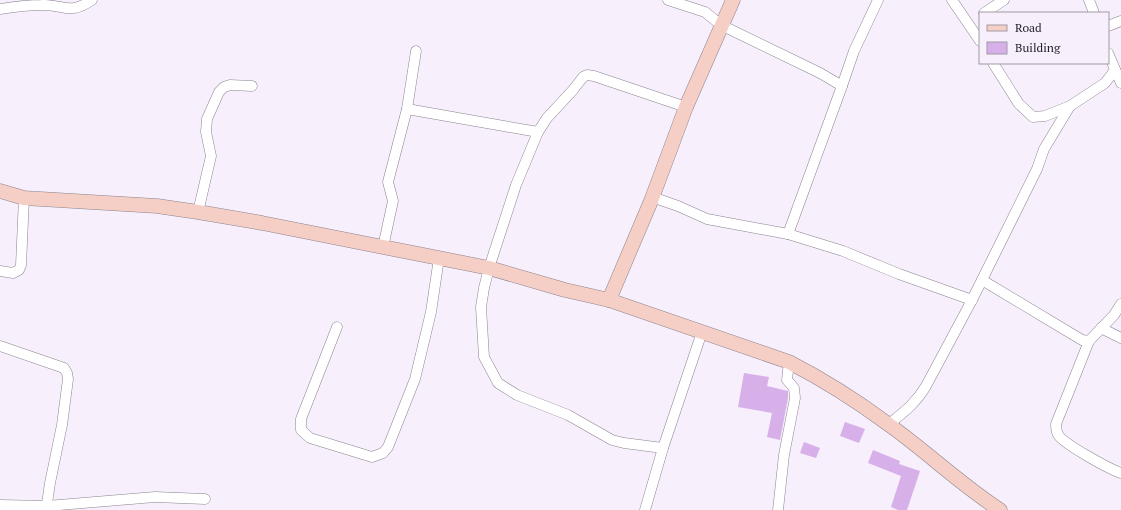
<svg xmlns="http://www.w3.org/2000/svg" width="1121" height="510" viewBox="0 0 1121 510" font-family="'PT Serif',serif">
<rect width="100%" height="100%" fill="#f7effb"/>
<g fill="#d7b0ea">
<polygon points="744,373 769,377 767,386 788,391 788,398 780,440 767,437 772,413 738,407"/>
<polygon points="845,422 865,429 859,443 840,436"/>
<polygon points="804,442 820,448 816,458 800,453"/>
<polygon points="873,450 900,461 899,464 920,471 907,510 898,510 891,507 901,476 868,463"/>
</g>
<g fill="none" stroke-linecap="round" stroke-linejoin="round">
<defs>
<g id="street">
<polyline points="668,0 705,12 721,25 820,73 842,86 854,51 878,0"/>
<polyline points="952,0 980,41"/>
<polyline points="1089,0 1094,13"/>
<path d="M0 9C13 7 27 5 41 5 64 4 68 16 92 0"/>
<polyline points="984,13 1004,0"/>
<polyline points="1108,26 1121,21"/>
<polyline points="1108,53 1121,83"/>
<polyline points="993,63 1019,104 1033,117 1045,116 1070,106 1105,83 1115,70"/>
<polyline points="407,109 538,132"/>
<polyline points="652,197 678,206 707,219 788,234 843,251 899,274 972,300"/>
<polyline points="198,212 211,156 206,132 207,119 219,92 224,87 230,85 252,86"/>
<polyline points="788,234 842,86"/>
<polyline points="383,247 393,201 388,182 407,109 416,51"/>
<polyline points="0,271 13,273 19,270 21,265 24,198"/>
<polyline points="982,280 1082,340 1089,341 1114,315 1121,304"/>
<polyline points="337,327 301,419 301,430 310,438 372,457 383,453 388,447 415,379 431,312 439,258"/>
<polyline points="1101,328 1121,338"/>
<path d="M1089 341 1056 424C1056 428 1056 432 1059 436 1066 445 1109 469 1121 473"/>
<polyline points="0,346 64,368 67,373 68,379 62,425 50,483 46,510"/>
<path d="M889 424C904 412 916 403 926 386L972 300 1037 169 1044 149 1070 106"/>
<polyline points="663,448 624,443 612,440 568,415 517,395 498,383 484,357 481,307 484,288 489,268 516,185 538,132 547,118 573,90 583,77 587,75 594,76 686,107"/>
<polyline points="0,505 47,506 155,497 205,499"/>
<polyline points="645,510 663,448 702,332"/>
<polyline points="778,510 784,455 795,398 794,388 787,380 789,362"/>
</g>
<g id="secondary">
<path d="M0 191 24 198 157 206 198 212 262 223 489 268 565 290 609 300 789 362C824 380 857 401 888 424 926 451 960 484 1000 510"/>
<polyline points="609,300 651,201 686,107 733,0"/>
</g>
</defs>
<use href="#street" stroke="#8a838e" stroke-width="11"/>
<use href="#secondary" stroke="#8a838e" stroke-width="15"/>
<use href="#street" stroke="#fff" stroke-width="10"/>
<use href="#secondary" stroke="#f5cfc6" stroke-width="14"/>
</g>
<rect x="979" y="12" width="130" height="52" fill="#f7effb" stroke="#a19ba4"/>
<rect x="987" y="25" width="20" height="6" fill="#f5cfc6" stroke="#a19ba4"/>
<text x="1015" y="32" font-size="12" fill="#201d22">Road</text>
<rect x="987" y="42" width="20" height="12" fill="#d7b0ea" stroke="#a19ba4"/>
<text x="1015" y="52" font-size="12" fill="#201d22">Building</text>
</svg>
